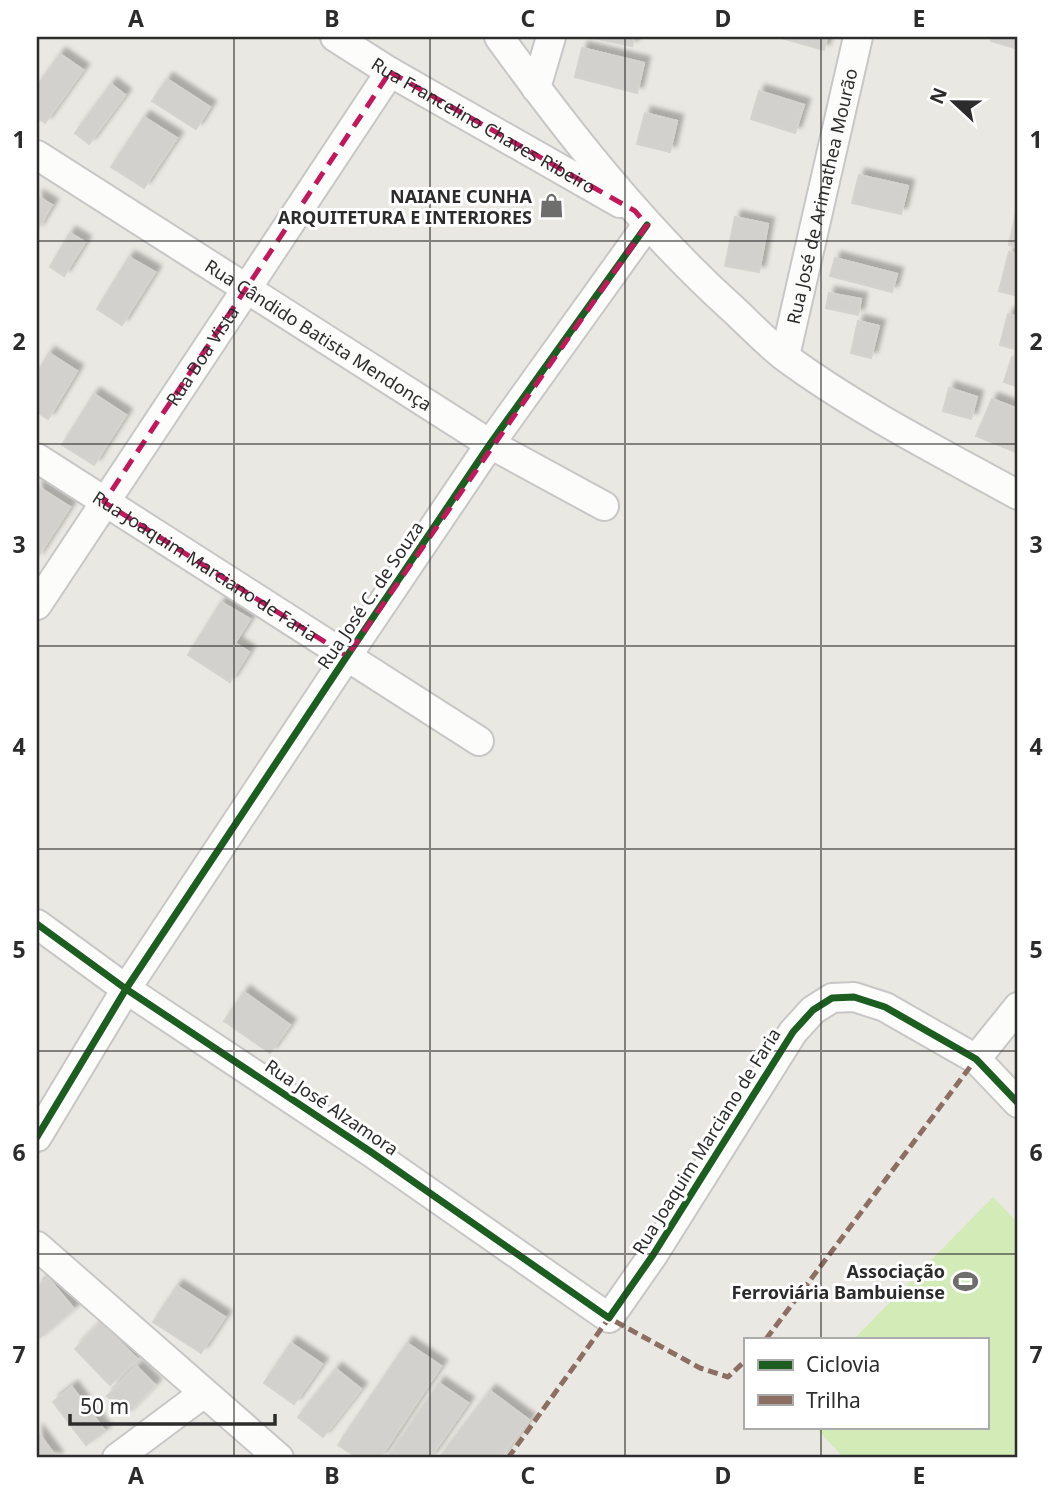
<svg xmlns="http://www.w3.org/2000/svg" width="1055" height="1495" viewBox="0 0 1055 1495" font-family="'Noto Sans',sans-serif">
<defs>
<filter id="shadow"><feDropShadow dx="6" dy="-6" stdDeviation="2" flood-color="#0004"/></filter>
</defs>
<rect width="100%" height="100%" fill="#eae8e2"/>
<polygon fill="#d3ecb7" points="993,1197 1018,1223 1018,1458 844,1458 815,1427 987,1427 987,1339 854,1339"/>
<g fill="#d3d1cd" stroke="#d5d3ce" stroke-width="2" filter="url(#shadow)">
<polygon points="589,37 634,37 632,46"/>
<polygon points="778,37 827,37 824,50"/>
<polygon points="992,37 1018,37 1018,49 991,41"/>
<polygon points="582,48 644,63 637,93 575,77"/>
<polygon points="60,54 83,70 45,123 37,118 37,86"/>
<polygon points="167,79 210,107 196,129 152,101"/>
<polygon points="111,84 125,95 89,144 75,133"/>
<polygon points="759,91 804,105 795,133 751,119"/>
<polygon points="645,113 677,121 670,152 637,144"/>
<polygon points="144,117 177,138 144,188 111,167"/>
<polygon points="859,175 908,186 901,214 852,203"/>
<polygon points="37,196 52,205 37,230"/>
<polygon points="1017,208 1018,208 1018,247 1009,245"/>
<polygon points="735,217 768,224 759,272 725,266"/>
<polygon points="70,233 85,242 64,276 50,267"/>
<polygon points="1009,252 1018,255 1018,296 999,291"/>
<polygon points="129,257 155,272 122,325 97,309"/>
<polygon points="835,258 897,274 892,292 830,276"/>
<polygon points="829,293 861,299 858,315 826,308"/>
<polygon points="1008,314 1018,317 1018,350 1000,345"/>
<polygon points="858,321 879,326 871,358 851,353"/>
<polygon points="49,353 77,371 48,419 37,412 37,373"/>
<polygon points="1012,357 1018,359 1018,387 1004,382"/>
<polygon points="949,388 977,397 971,419 943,411"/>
<polygon points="94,394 126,415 94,465 62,445"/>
<polygon points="992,399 1018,409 1018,453 976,436"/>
<polygon points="37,486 70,507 37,558"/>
<polygon points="221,602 250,619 235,643 249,652 230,682 188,655"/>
<polygon points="244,992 290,1025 270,1053 224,1021"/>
<polygon points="48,1278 74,1309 37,1340 37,1287"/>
<polygon points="177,1286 225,1317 201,1353 153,1322"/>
<polygon points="101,1323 137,1359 110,1385 75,1349"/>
<polygon points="291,1343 322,1364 294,1404 264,1383"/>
<polygon points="407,1343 441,1366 380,1458 358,1458 338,1445"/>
<polygon points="137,1367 155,1385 125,1415 107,1396"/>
<polygon points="336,1369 361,1389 323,1437 298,1417"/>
<polygon points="439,1383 468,1403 430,1458 387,1458"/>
<polygon points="72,1387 105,1431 86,1445 53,1402"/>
<polygon points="490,1391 529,1420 500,1458 439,1458"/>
<polygon points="37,1431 57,1458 37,1458"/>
</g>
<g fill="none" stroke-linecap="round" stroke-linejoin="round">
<defs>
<g id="street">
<path id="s1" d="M335 37 390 72 620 203"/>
<path d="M499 37C570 135 644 229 734 310 751 326 767 343 785 357 857 410 940 452 1018 495"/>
<polyline points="536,88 551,37"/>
<path id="s2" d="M37 155 490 444 604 506"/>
<path id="s3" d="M785 356 858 37"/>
<path id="s4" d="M37 458 479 741"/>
<path id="s5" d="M37 605 390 72"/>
<polyline points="37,924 126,989 371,1152 609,1318 653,1255 793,1032 813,1010 832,998 854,997 885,1007 976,1059 1018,1103"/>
<polyline points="976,1059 1018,1007"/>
<polyline points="37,1137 126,989 347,656 490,444 647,225"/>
<polyline points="37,1246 279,1458"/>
<polyline points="117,1458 204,1393"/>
</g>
</defs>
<use href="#street" stroke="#c8c7c7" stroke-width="32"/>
<use href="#street" stroke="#fcfcfb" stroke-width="28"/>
<g stroke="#8d6e63" stroke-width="5" stroke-dasharray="10 5" stroke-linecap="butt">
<polyline points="766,1339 976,1059"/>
<polyline points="508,1458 609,1318 700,1368 728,1377 745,1361"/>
</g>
<defs>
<g id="cycleway">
<polyline points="37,924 126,989 371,1152 609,1318 653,1255 793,1032 813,1010 832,998 854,997 885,1007 976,1059 1018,1103"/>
<polyline points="37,1137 126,989 347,656 490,444 647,225"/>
</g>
</defs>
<use href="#cycleway" stroke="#fff" stroke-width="11"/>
<use href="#cycleway" stroke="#1b5e20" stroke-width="7"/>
</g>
<path fill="none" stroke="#c2185b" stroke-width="5" stroke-dasharray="14 9" stroke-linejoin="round" d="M390 72 635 211 647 225 347 656 104 502Z"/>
<path fill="none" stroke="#2c2c2c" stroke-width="2" stroke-opacity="0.55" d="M234 37V1458M430 37V1458M625 37V1458M821 37V1339M37 241H1018M37 444H1018M37 646H1018M37 849H1018M37 1051H1018M37 1254H1018M821 1427V1458"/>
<defs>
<symbol id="shop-bare" viewBox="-9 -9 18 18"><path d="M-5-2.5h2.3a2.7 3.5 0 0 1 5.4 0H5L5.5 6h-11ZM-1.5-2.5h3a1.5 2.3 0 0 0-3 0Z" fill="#6e6e6c" stroke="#fff" stroke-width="2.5" paint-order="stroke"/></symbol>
<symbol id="stadium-bare" viewBox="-9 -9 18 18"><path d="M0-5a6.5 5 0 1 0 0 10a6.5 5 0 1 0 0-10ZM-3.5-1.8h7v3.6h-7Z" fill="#6e6e6c" stroke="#fff" stroke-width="2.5" paint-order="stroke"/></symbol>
</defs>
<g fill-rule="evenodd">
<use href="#shop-bare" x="534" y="188" width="35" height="35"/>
<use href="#stadium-bare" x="948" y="1264" width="35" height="35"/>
</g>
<g text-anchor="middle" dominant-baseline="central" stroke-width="6" stroke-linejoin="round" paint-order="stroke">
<g font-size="18" fill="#2c2c2c" stroke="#fff">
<text stroke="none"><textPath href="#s1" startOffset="173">Rua Francelino Chaves Ribeiro</textPath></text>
<text stroke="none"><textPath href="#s3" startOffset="164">Rua José de Arimathea Mourão</textPath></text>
<text stroke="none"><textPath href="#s2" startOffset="334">Rua Cândido Batista Mendonça</textPath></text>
<text stroke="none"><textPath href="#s5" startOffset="299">Rua Boa Vista</textPath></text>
<text stroke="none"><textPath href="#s4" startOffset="200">Rua Joaquim Marciano de Faria</textPath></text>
<text transform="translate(370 595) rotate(-56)">Rua José C. de Souza</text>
<text transform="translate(332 1107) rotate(34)">Rua José Alzamora</text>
<text transform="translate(706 1141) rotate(-58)">Rua Joaquim Marciano de Faria</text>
</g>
<g font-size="18" font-weight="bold" fill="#2c2c2c" stroke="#fff" text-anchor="end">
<text x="532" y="196">NAIANE CUNHA<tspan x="532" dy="21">ARQUITETURA E INTERIORES</tspan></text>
<text x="945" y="1271">Associação<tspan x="945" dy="21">Ferroviária Bambuiense</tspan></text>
</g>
</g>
<rect width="1055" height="1495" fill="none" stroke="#ffffff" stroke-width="77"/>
<rect x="744" y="1338" width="245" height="91" fill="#ffffff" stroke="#ababab" stroke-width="2"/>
<rect x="758" y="1360" width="35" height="10" fill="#1b5e20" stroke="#ababab" stroke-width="2"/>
<text x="806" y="1372" font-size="21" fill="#2c2c2c">Ciclovia</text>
<rect x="758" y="1395" width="35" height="10" fill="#8d6e63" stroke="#ababab" stroke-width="2"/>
<text x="806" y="1408" font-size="21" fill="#2c2c2c">Trilha</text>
<g transform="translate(954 102) rotate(292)" stroke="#ffffff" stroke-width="5" paint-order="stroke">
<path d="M0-5L12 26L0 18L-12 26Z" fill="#2c2c2c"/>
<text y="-10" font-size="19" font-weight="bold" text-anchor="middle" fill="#2c2c2c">N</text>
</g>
<path d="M70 1414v10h205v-10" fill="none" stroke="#2c2c2c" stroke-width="3.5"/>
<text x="80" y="1414" font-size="21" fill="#2c2c2c" stroke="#ffffff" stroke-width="5" paint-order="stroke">50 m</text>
<rect x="38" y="38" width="978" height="1418" fill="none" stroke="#2c2c2c" stroke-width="2.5"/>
<g font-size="23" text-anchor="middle" font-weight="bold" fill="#2c2c2c">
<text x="136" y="27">A</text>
<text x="332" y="27">B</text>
<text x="528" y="27">C</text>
<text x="723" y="27">D</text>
<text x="919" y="27">E</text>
<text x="19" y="148">1</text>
<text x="1036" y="148">1</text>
<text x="19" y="350">2</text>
<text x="1036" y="350">2</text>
<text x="19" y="553">3</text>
<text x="1036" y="553">3</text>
<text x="19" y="755">4</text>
<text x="1036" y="755">4</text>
<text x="19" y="958">5</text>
<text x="1036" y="958">5</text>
<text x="19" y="1161">6</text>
<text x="1036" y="1161">6</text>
<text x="19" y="1363">7</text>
<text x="1036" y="1363">7</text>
<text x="136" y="1484">A</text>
<text x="332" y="1484">B</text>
<text x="528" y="1484">C</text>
<text x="723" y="1484">D</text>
<text x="919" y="1484">E</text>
</g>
</svg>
